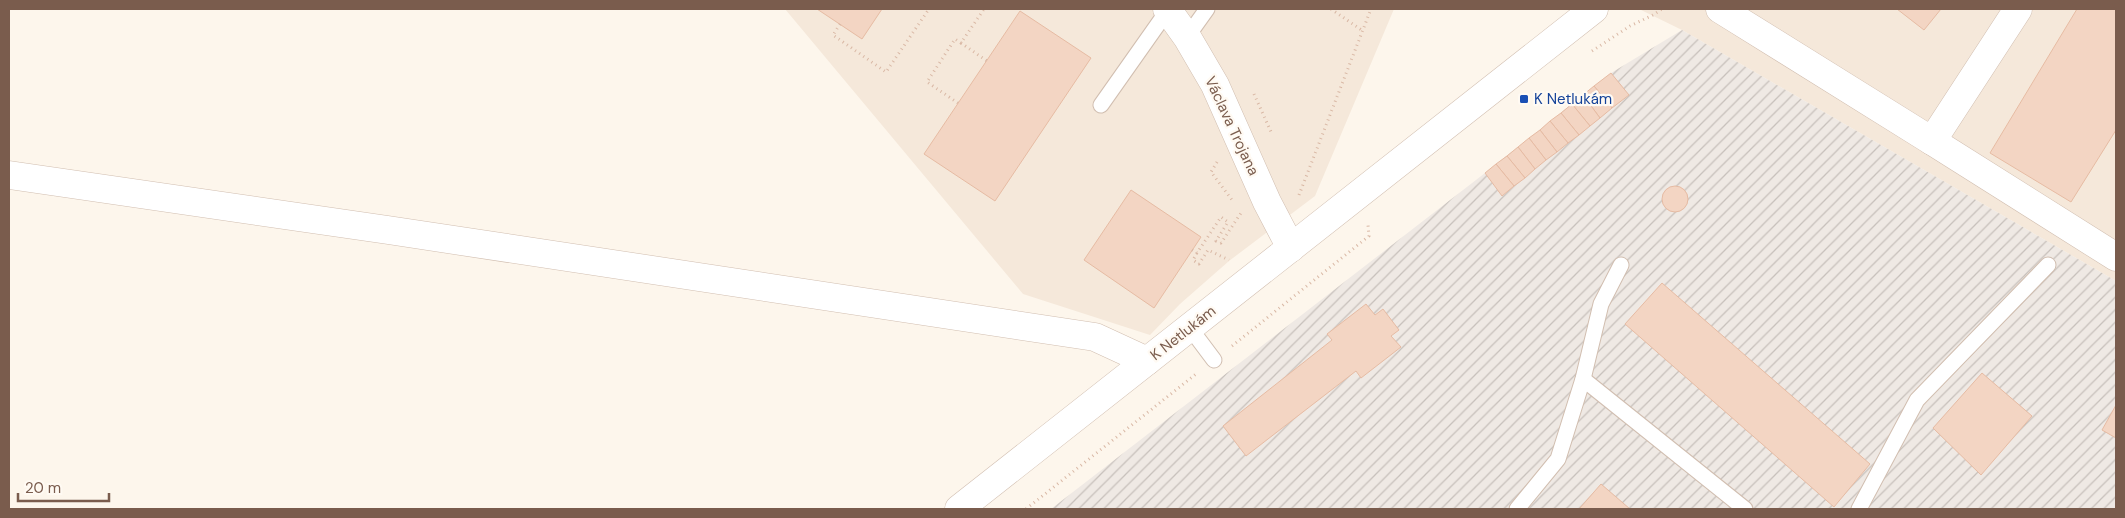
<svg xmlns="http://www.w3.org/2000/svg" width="2125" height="518" viewBox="0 0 2125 518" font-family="'DM Sans',sans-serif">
<defs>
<pattern id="industrial-furrows" width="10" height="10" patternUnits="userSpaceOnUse" patternTransform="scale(1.25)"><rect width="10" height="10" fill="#efe9e4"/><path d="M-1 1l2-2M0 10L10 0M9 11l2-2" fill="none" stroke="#c7c0bb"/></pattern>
</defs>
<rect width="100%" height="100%" fill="#fdf6ec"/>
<g fill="#f5e8da">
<polygon points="785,9 1394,9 1315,196 1229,261 1180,304 1150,335 1023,294"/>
<polygon points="1639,9 2116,9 2116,281 1682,30"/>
</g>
<polygon fill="url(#industrial-furrows)" points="1682,30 2116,281 2116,509 1051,509 1485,173 1611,73"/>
<g fill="#f3d5c3" stroke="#e6bba3">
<polygon points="817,9 882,9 862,39"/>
<polygon points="1897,9 1941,9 1924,30"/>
<polygon points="2077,9 2116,9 2116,130 2071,202 1990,153"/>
<polygon points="1020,11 1091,58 995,201 924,154"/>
<polygon points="1611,73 1629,95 1612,108 1594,86"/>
<polygon points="1594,86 1612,108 1600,118 1583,95"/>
<polygon points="1583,95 1600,118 1590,126 1572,104"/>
<polygon points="1572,104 1590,126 1579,135 1561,113"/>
<polygon points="1561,113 1579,135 1568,143 1550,121"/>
<polygon points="1550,121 1568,143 1557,152 1540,130"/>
<polygon points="1540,130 1557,152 1546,160 1529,138"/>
<polygon points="1529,138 1546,160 1535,169 1518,147"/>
<polygon points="1518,147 1535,169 1525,178 1507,156"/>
<polygon points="1507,156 1525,178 1514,186 1496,164"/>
<polygon points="1496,164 1514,186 1502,196 1485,173"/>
<circle cx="1675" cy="199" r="13"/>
<polygon points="1131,190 1201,237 1154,308 1084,260"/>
<polygon points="1662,283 1870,464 1834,507 1625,324"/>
<polygon points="1366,304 1375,315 1383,309 1399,330 1391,336 1401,347 1361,378 1356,371 1246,456 1223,426 1332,340 1327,334"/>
<polygon points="1982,373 2032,416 1981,475 1933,428"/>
<polygon points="2116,405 2116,438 2102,430"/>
<polygon points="1601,484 1630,509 1579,509"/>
</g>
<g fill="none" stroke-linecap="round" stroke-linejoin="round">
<defs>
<g id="service">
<polyline points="1187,37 1207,9"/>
<polyline points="1101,105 1168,10"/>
<polyline points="1190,328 1214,360"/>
<polyline points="1583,379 1745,509"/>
<polyline points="1517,509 1558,459 1583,379 1601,304 1621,265"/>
<polyline points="1859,509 1917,400 2048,265"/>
</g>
<g id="minor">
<polyline points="1167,9 1187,37 1215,85 1267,202 1291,248"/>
<polyline points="1720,9 1932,141 2018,9"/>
<polyline points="1932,141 2116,257"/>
<polyline points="9,175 388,230 1095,337 1147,361"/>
</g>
<polyline id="tertiary" points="959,509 1594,9"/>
</defs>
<use href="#service" stroke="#d1beb0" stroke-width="17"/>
<use href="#minor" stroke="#d1beb0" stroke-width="29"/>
<use href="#tertiary" stroke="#d1beb0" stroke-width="29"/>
<g stroke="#d9b8a5" stroke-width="3" stroke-dasharray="1 4" stroke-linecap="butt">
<polyline points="1331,9 1363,31"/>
<polyline points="840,24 833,35 886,72 929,9"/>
<polyline points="961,43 987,61"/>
<polyline points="1592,51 1630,26 1653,15 1662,9"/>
<polyline points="1254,94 1272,134"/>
<polyline points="958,103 927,82 955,39 961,43 984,9"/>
<polyline points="1217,162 1211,172 1232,200"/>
<polyline points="1299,195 1371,9"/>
<polyline points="1192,250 1197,253 1221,217 1228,222 1216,241 1221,243 1241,213"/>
<polyline points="1197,253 1193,260 1199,264 1208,250 1229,260"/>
<polyline points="1232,346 1369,236 1368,225"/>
<polyline points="1026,509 1196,374"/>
</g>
<use href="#service" stroke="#fff" stroke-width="15"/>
<use href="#minor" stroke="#fff" stroke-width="28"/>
<use href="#tertiary" stroke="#fff" stroke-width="28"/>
</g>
<rect fill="#1a4fb4" stroke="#fffaf3" stroke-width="2" x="1519" y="94" width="10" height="10" rx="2.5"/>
<g text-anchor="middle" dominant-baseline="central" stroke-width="4.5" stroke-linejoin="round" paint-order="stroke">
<g font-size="15" fill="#164399" stroke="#fffaf3" text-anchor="start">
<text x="1534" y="99">K Netlukám</text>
</g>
<g font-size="15" fill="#7a5c4d" stroke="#fffaf3">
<text transform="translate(1232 126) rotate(65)">Václava Trojana</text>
<text transform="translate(1183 333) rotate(-38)">K Netlukám</text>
</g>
</g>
<rect width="2125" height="518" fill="none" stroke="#7a5c4d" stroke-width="20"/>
<path d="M18 493v8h91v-8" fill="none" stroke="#7a5c4d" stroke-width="2.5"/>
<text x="25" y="493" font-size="15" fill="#7a5c4d" stroke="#fffaf3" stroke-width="4" paint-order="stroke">20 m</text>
</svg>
